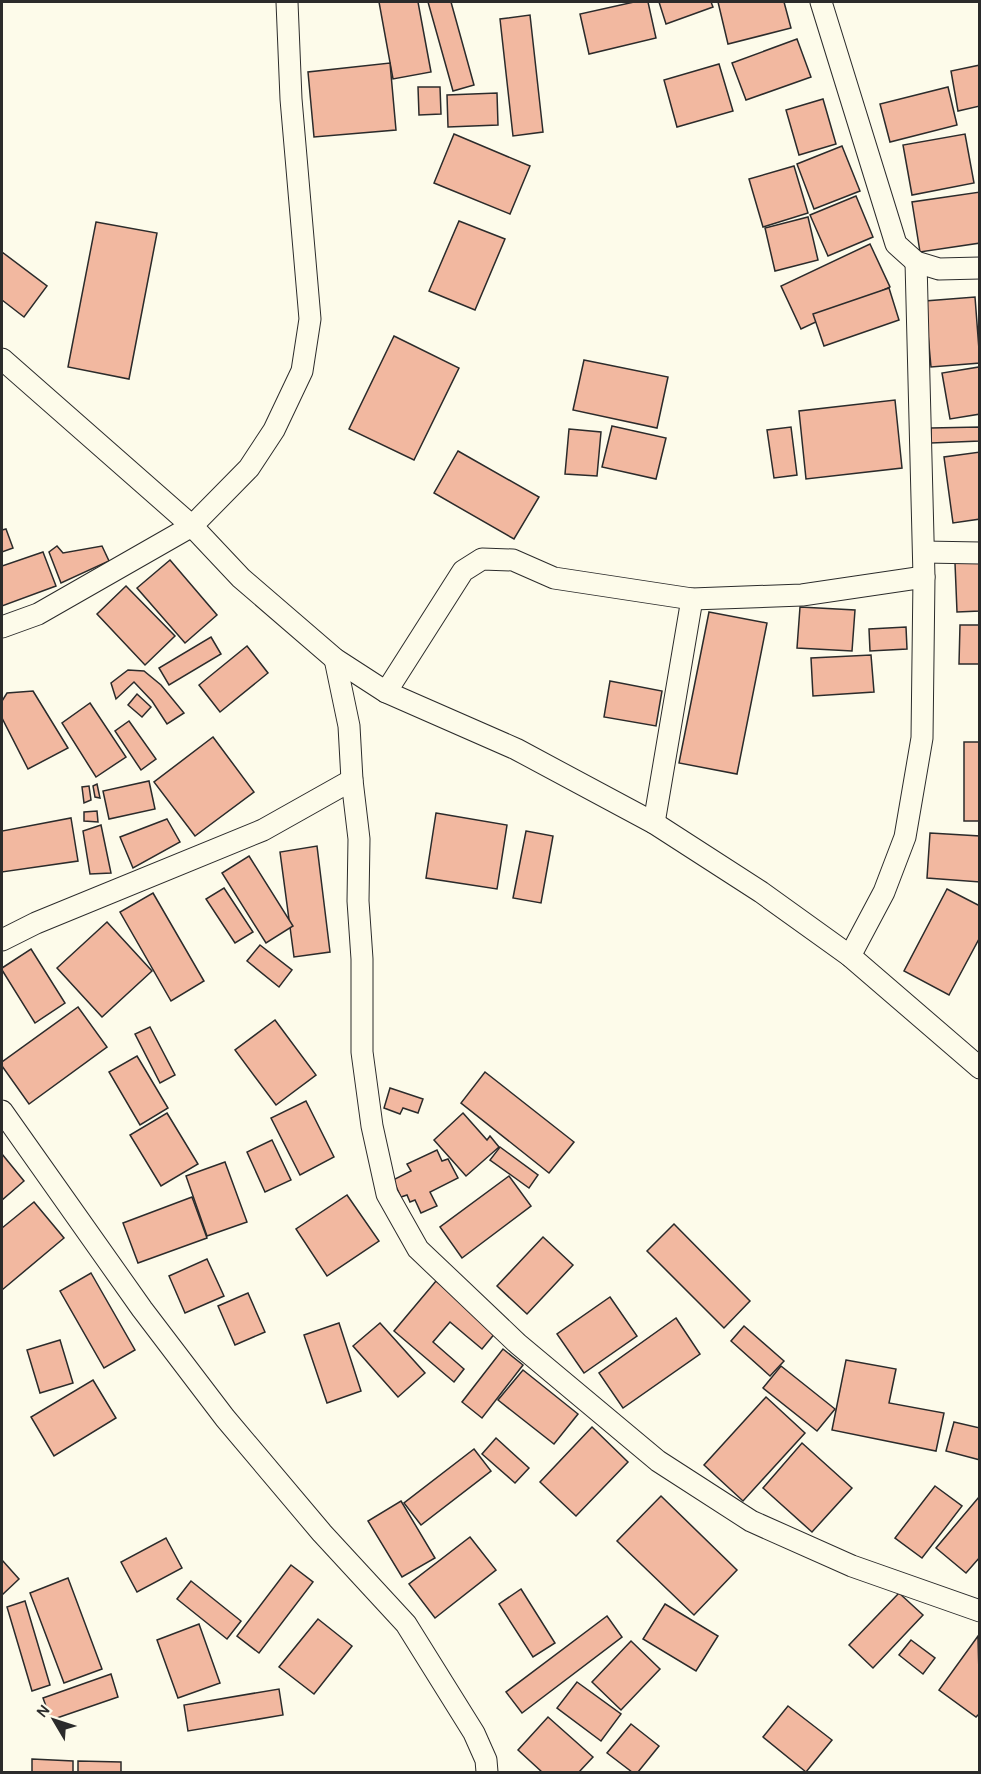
<svg xmlns="http://www.w3.org/2000/svg" width="981" height="1774" viewBox="0 0 981 1774" font-family="Karla,sans-serif">
<rect width="100%" height="100%" fill="#fdfbea"/>
<g fill="#f2b8a0" stroke="#2b2b2b" stroke-width="1.5">
<polygon points="379,2 418,2 431,72 393,79"/>
<polygon points="428,2 451,2 474,85 453,91"/>
<polygon points="634,2 648,2 656,38 589,54 580,14"/>
<polygon points="659,2 711,2 713,7 666,24"/>
<polygon points="718,2 784,2 791,28 728,44"/>
<polygon points="530,15 543,132 513,136 500,19"/>
<polygon points="797,39 811,77 746,100 732,63"/>
<polygon points="390,63 396,130 314,137 308,72"/>
<polygon points="719,64 733,111 677,127 664,80"/>
<polygon points="980,65 980,106 958,111 951,71"/>
<polygon points="418,87 440,87 441,114 419,115"/>
<polygon points="948,87 957,125 890,142 880,104"/>
<polygon points="497,93 498,125 448,127 447,95"/>
<polygon points="823,99 836,144 799,155 786,110"/>
<polygon points="454,134 530,166 510,214 434,183"/>
<polygon points="965,134 974,183 912,195 903,145"/>
<polygon points="842,146 860,191 814,209 797,164"/>
<polygon points="794,166 808,213 763,227 749,179"/>
<polygon points="980,192 980,243 920,252 912,202"/>
<polygon points="856,196 873,237 828,256 810,215"/>
<polygon points="808,217 818,260 775,271 765,228"/>
<polygon points="459,221 505,239 475,310 429,291"/>
<polygon points="96,222 157,233 129,379 68,367"/>
<polygon points="870,244 890,287 801,329 781,286"/>
<polygon points="2,252 47,286 24,317 2,300"/>
<polygon points="889,288 899,320 824,346 813,314"/>
<polygon points="975,297 980,363 931,367 925,301"/>
<polygon points="394,336 459,368 414,460 349,429"/>
<polygon points="584,360 668,377 657,428 573,410"/>
<polygon points="979,367 980,414 950,419 942,373"/>
<polygon points="895,400 902,468 806,479 799,411"/>
<polygon points="612,426 666,438 656,479 602,467"/>
<polygon points="791,427 797,475 774,478 767,430"/>
<polygon points="980,427 980,441 931,443 931,428"/>
<polygon points="569,429 601,432 597,476 565,474"/>
<polygon points="458,451 539,497 514,539 434,493"/>
<polygon points="980,452 980,519 953,523 944,457"/>
<polygon points="6,529 13,548 2,552 2,530"/>
<polygon points="57,546 63,553 102,546 109,561 61,583 49,552"/>
<polygon points="43,552 56,586 2,606 2,566"/>
<polygon points="170,560 217,615 185,643 137,588"/>
<polygon points="980,562 980,611 957,612 955,563"/>
<polygon points="126,586 175,636 145,665 97,614"/>
<polygon points="800,607 855,610 852,651 797,648"/>
<polygon points="709,612 767,623 737,774 679,763"/>
<polygon points="960,625 980,625 980,664 959,664"/>
<polygon points="906,627 907,649 870,651 869,629"/>
<polygon points="211,637 221,654 169,685 159,668"/>
<polygon points="247,646 268,673 220,712 199,685"/>
<polygon points="871,655 874,692 813,696 811,658"/>
<polygon points="128,670 144,671 161,685 184,713 167,724 152,701 134,682 116,699 111,683"/>
<polygon points="610,681 662,691 656,726 604,717"/>
<polygon points="33,691 68,748 28,769 2,718 2,701 7,693"/>
<polygon points="137,694 151,707 142,717 128,705"/>
<polygon points="90,703 126,757 96,777 62,723"/>
<polygon points="129,721 156,759 141,770 115,731"/>
<polygon points="213,737 254,792 195,836 154,782"/>
<rect x="964" y="742" width="16" height="79"/>
<polygon points="149,781 155,809 109,819 103,791"/>
<polygon points="97,784 100,798 95,797 93,786"/>
<polygon points="89,786 91,800 84,803 82,787"/>
<polygon points="97,811 98,822 84,821 84,812"/>
<polygon points="436,813 507,825 497,889 426,878"/>
<polygon points="71,818 78,861 2,872 2,831"/>
<polygon points="167,819 180,842 133,868 120,837"/>
<polygon points="101,825 111,873 90,874 83,831"/>
<polygon points="526,831 553,836 541,903 513,898"/>
<polygon points="930,833 980,836 980,882 927,878"/>
<polygon points="317,846 330,952 294,957 280,852"/>
<polygon points="249,856 293,926 266,943 222,873"/>
<polygon points="224,888 253,932 235,943 206,899"/>
<polygon points="947,889 980,906 980,937 949,995 904,971"/>
<polygon points="153,893 204,981 171,1001 120,912"/>
<polygon points="107,922 152,971 102,1017 57,968"/>
<polygon points="260,945 292,970 279,987 247,961"/>
<polygon points="31,949 65,1003 35,1023 2,970 2,968"/>
<polygon points="78,1007 107,1047 29,1104 2,1066 2,1062"/>
<polygon points="275,1020 316,1075 276,1105 235,1050"/>
<polygon points="150,1027 175,1075 160,1083 135,1034"/>
<polygon points="137,1056 168,1108 140,1125 109,1072"/>
<polygon points="485,1072 574,1142 549,1173 461,1103"/>
<polygon points="390,1088 423,1099 418,1113 403,1108 400,1114 384,1108"/>
<polygon points="306,1101 334,1157 300,1175 271,1118"/>
<polygon points="167,1113 198,1164 161,1186 130,1135"/>
<polygon points="463,1113 487,1140 490,1136 499,1147 466,1176 434,1140"/>
<polygon points="272,1140 291,1180 265,1192 247,1152"/>
<polygon points="500,1147 538,1175 529,1188 490,1160"/>
<polygon points="437,1150 442,1161 448,1159 458,1178 430,1192 437,1206 421,1213 415,1200 410,1202 407,1195 401,1197 393,1180 411,1171 407,1164"/>
<polygon points="2,1154 24,1181 2,1200"/>
<polygon points="225,1162 247,1222 207,1236 186,1176"/>
<polygon points="509,1176 531,1206 462,1258 440,1227"/>
<polygon points="347,1195 379,1241 327,1276 296,1229"/>
<polygon points="192,1197 207,1238 138,1263 123,1223"/>
<polygon points="34,1202 64,1238 2,1290 2,1228"/>
<polygon points="674,1224 750,1301 724,1328 647,1251"/>
<polygon points="543,1237 573,1265 527,1314 497,1286"/>
<polygon points="207,1259 224,1296 185,1313 169,1276"/>
<polygon points="91,1273 135,1350 104,1368 60,1291"/>
<polygon points="436,1281 496,1332 482,1349 450,1322 433,1342 464,1369 454,1382 394,1331"/>
<polygon points="248,1293 265,1332 235,1345 218,1306"/>
<polygon points="610,1297 637,1336 584,1373 557,1334"/>
<polygon points="676,1318 700,1354 623,1408 599,1373"/>
<polygon points="339,1323 361,1391 327,1403 304,1335"/>
<polygon points="380,1323 425,1373 398,1397 353,1346"/>
<polygon points="744,1326 784,1361 770,1376 731,1341"/>
<polygon points="60,1340 73,1383 40,1393 27,1350"/>
<polygon points="503,1349 523,1365 482,1418 462,1402"/>
<polygon points="846,1360 896,1369 889,1403 944,1413 936,1451 832,1430"/>
<polygon points="781,1366 835,1409 817,1431 763,1388"/>
<polygon points="523,1370 578,1414 554,1444 498,1400"/>
<polygon points="93,1380 116,1418 54,1456 31,1417"/>
<polygon points="766,1397 805,1433 743,1501 704,1465"/>
<polygon points="954,1422 980,1428 980,1460 946,1451"/>
<polygon points="592,1427 628,1462 576,1516 540,1482"/>
<polygon points="496,1438 529,1468 515,1483 482,1454"/>
<polygon points="802,1443 852,1488 812,1532 763,1488"/>
<polygon points="474,1449 491,1471 421,1525 404,1503"/>
<polygon points="935,1486 962,1506 922,1558 895,1538"/>
<polygon points="661,1496 737,1570 694,1615 617,1541"/>
<polygon points="979,1497 980,1557 966,1573 936,1548"/>
<polygon points="401,1501 435,1558 402,1577 368,1521"/>
<polygon points="470,1537 496,1570 435,1618 409,1584"/>
<polygon points="166,1538 182,1568 137,1592 121,1562"/>
<polygon points="2,1560 19,1579 2,1595"/>
<polygon points="291,1565 313,1582 259,1653 237,1636"/>
<polygon points="68,1578 102,1669 64,1683 30,1593"/>
<polygon points="191,1581 241,1621 227,1639 177,1599"/>
<polygon points="521,1589 555,1643 533,1657 499,1604"/>
<polygon points="899,1593 923,1615 873,1668 849,1645"/>
<polygon points="25,1601 50,1685 32,1691 7,1607"/>
<polygon points="665,1604 718,1636 696,1671 643,1639"/>
<polygon points="607,1616 622,1637 522,1713 506,1692"/>
<polygon points="318,1619 352,1646 314,1694 279,1667"/>
<polygon points="199,1624 220,1683 178,1698 157,1640"/>
<polygon points="978,1636 980,1713 976,1717 939,1690"/>
<polygon points="911,1640 935,1658 923,1674 899,1655"/>
<polygon points="631,1641 660,1669 621,1710 592,1682"/>
<polygon points="111,1674 118,1697 51,1720 43,1698"/>
<polygon points="577,1682 621,1714 601,1741 557,1708"/>
<polygon points="279,1689 283,1715 188,1731 184,1705"/>
<polygon points="788,1706 832,1740 806,1772 763,1737"/>
<polygon points="548,1717 593,1757 579,1772 542,1772 518,1750"/>
<polygon points="631,1724 659,1746 638,1772 632,1772 607,1753"/>
<polygon points="32,1759 73,1761 73,1772 32,1772"/>
<polygon points="78,1761 121,1762 121,1772 78,1772"/>
</g>
<g fill="none" stroke-linecap="round" stroke-linejoin="round">
<defs>
<g id="street">
<polyline points="821,2 896,244 916,262 939,269 980,268"/>
<polyline points="2,359 192,526 241,578 335,659 386,692 516,749 654,823 761,892 850,956 980,1068"/>
<polyline points="924,552 980,553"/>
<polyline points="2,627 38,614 192,526 249,468 274,430 302,371 310,319 291,99 287,2"/>
<polyline points="335,659 349,726 352,780 359,839 358,901 362,959 362,1052 372,1126 387,1194 418,1249 518,1344 658,1461 751,1521 852,1566 980,1611"/>
<polyline points="386,692 463,571 482,559 513,560 554,578 692,599 802,595 924,577"/>
<polyline points="654,823 692,599"/>
<polyline points="2,940 36,923 263,830 352,780"/>
<polyline points="850,956 884,892 905,837 922,738 924,577 916,262"/>
<polyline points="2,1111 142,1309 225,1418 322,1533 406,1624 474,1733 486,1760 487,1772"/>
</g>
</defs>
<use href="#street" stroke="#2b2b2b" stroke-width="23"/>
<use href="#street" stroke="#fdfbea" stroke-width="21"/>
</g>
<rect width="981" height="1774" fill="none" stroke="#2b2b2b" stroke-width="6"/>
<g transform="translate(54 1720) rotate(309)" stroke="#fdfbea" stroke-width="4.5" paint-order="stroke">
<path d="M0-4.5L10 22L0 15L-10 22Z" fill="#2b2b2b"/>
<text y="-9" font-size="16" font-weight="bold" text-anchor="middle" fill="#2b2b2b">N</text>
</g>
</svg>
